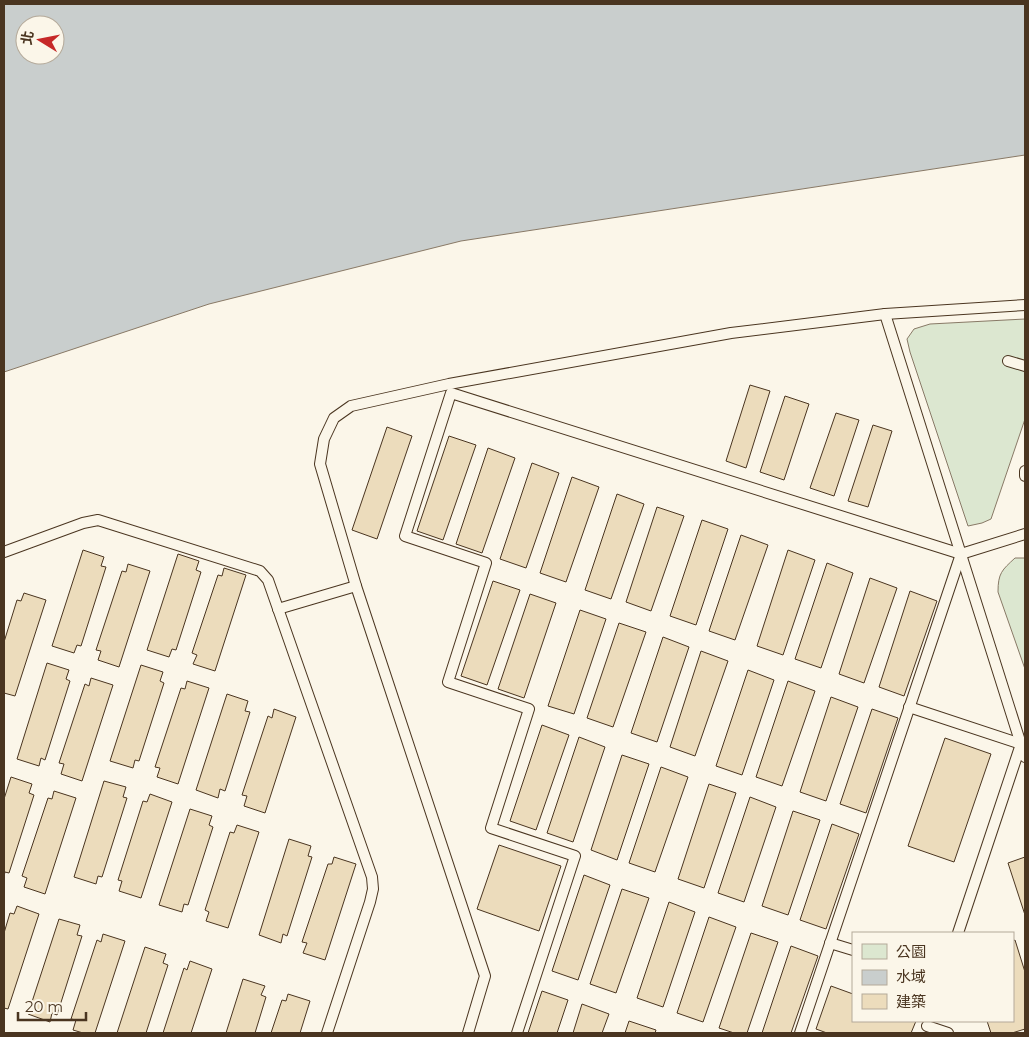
<svg xmlns="http://www.w3.org/2000/svg" width="1029" height="1037" viewBox="0 0 1029 1037" font-family="Montserrat,'Noto Sans TC',sans-serif">
<rect width="100%" height="100%" fill="#fbf6e9"/>
<g fill="#dce7d0" stroke="#887966">
<polygon points="1025,319 1025,419 991,519 982,523 968,526 910,352 907,339 914,329 930,324"/>
<path d="M1015 558H1025V669L998 592C998 573 1002 570 1015 558Z"/>
</g>
<path fill="#c9cecd" stroke="#887966" fill-rule="evenodd" d="M4 4H1025V155L461 241 209 304 4 372ZM25 25H55V55H25Z"/>
<g fill="#ecdcbc" stroke="#4a3520">
<polygon points="750,385 770,391 746,468 726,461"/>
<polygon points="785,396 809,404 784,480 760,472"/>
<polygon points="836,413 859,420 834,496 810,488"/>
<polygon points="873,425 892,431 868,507 848,501"/>
<polygon points="387,427 412,436 377,539 352,530"/>
<polygon points="449,436 476,445 443,540 417,531"/>
<polygon points="488,448 515,458 482,553 456,544"/>
<polygon points="532,463 559,473 526,568 500,559"/>
<polygon points="572,477 599,487 566,582 540,573"/>
<polygon points="617,494 644,504 611,599 585,590"/>
<polygon points="657,507 684,516 651,611 626,602"/>
<polygon points="702,520 728,529 696,625 670,616"/>
<polygon points="741,535 768,545 735,640 709,631"/>
<polygon points="83,550 104,557 101,566 106,567 81,646 77,645 74,653 52,646"/>
<polygon points="788,550 815,560 783,655 757,646"/>
<polygon points="178,554 199,561 196,570 201,572 176,650 172,649 169,657 147,650"/>
<polygon points="827,563 853,573 821,668 795,659"/>
<polygon points="128,564 150,571 119,667 98,660 101,651 96,650 122,571 126,572"/>
<polygon points="224,568 246,575 215,671 193,664 197,655 192,653 218,575 222,576"/>
<polygon points="870,578 897,588 864,683 839,674"/>
<polygon points="493,581 520,590 487,685 461,676"/>
<polygon points="910,591 937,601 904,696 879,687"/>
<polygon points="24,593 46,600 15,696 4,693 4,642 17,600 21,601"/>
<polygon points="530,594 556,603 524,698 498,689"/>
<polygon points="580,610 606,619 574,714 548,706"/>
<polygon points="619,623 646,632 613,727 587,718"/>
<polygon points="663,637 689,647 657,742 631,733"/>
<polygon points="701,651 728,661 695,756 670,747"/>
<polygon points="47,663 69,670 66,679 70,681 45,760 41,758 39,766 17,759"/>
<polygon points="141,665 163,672 160,681 164,683 139,761 135,760 133,768 110,761"/>
<polygon points="748,670 774,680 742,775 716,766"/>
<polygon points="91,678 113,685 82,781 61,774 64,764 59,763 85,684 89,686"/>
<polygon points="187,681 209,688 178,784 157,777 160,768 155,767 181,688 185,689"/>
<polygon points="788,681 815,691 782,786 756,777"/>
<polygon points="227,694 248,701 245,711 250,712 225,791 220,789 218,798 196,790"/>
<polygon points="831,697 858,707 826,801 800,792"/>
<polygon points="274,709 296,717 265,813 244,806 247,796 242,795 268,716 272,718"/>
<polygon points="872,709 898,718 866,813 840,804"/>
<polygon points="542,725 569,735 536,830 510,821"/>
<polygon points="579,737 605,747 573,842 547,833"/>
<polygon points="945,738 991,754 954,862 908,846"/>
<polygon points="622,755 649,764 617,860 591,850"/>
<polygon points="661,767 688,777 655,872 629,863"/>
<polygon points="11,777 32,784 29,793 34,795 9,873 5,872 4,876 4,799"/>
<polygon points="104,781 126,787 123,797 127,798 102,877 98,876 96,884 74,877"/>
<polygon points="709,784 736,793 704,888 678,879"/>
<polygon points="54,791 76,798 45,894 24,887 27,878 22,876 48,798 52,799"/>
<polygon points="150,794 172,802 141,898 119,891 122,881 118,880 143,801 147,802"/>
<polygon points="750,797 776,807 744,902 718,893"/>
<polygon points="190,809 212,816 209,825 213,827 188,905 184,904 182,912 159,905"/>
<polygon points="793,811 820,820 788,915 762,906"/>
<polygon points="832,824 859,834 826,929 800,920"/>
<polygon points="237,825 259,832 228,928 206,921 209,912 205,910 230,832 234,833"/>
<polygon points="289,839 311,846 308,856 312,857 287,936 283,934 281,943 259,935"/>
<polygon points="499,845 561,866 539,931 477,909"/>
<polygon points="334,857 356,864 325,960 303,953 307,943 302,942 328,864 332,864"/>
<polygon points="1025,857 1025,915 1008,863"/>
<polygon points="584,875 610,885 578,980 552,971"/>
<polygon points="622,889 649,898 616,993 590,984"/>
<polygon points="669,902 695,912 663,1007 637,998"/>
<polygon points="17,906 39,914 8,1009 4,1008 4,933 10,913 14,914"/>
<polygon points="709,917 736,927 703,1022 677,1013"/>
<polygon points="59,919 80,925 77,935 82,936 57,1015 52,1013 50,1022 28,1014"/>
<polygon points="751,933 778,942 747,1033 734,1033 719,1028"/>
<polygon points="103,934 125,941 95,1033 83,1033 73,1030 76,1020 71,1019 97,940 101,942"/>
<polygon points="1015,940 1025,972 1025,1029 1012,1033 991,1033 987,1021 1013,1021 1013,941"/>
<polygon points="791,946 818,956 791,1033 762,1033"/>
<polygon points="145,947 166,954 163,963 168,965 146,1033 117,1033"/>
<polygon points="190,961 212,969 191,1033 163,1033 184,968 187,970"/>
<polygon points="243,979 265,986 261,995 266,997 255,1033 226,1033"/>
<polygon points="831,986 853,994 853,1021 916,1021 911,1033 827,1033 816,1029"/>
<polygon points="542,991 568,1000 557,1033 528,1033"/>
<polygon points="288,994 310,1001 300,1033 271,1033 282,1000 286,1001"/>
<polygon points="582,1004 609,1014 602,1033 573,1033"/>
<polygon points="629,1021 656,1030 655,1033 625,1033"/>
</g>
<g fill="none" stroke-linecap="round" stroke-linejoin="round">
<defs>
<g id="lane">
<polyline points="885,314 1025,757"/>
<polyline points="1008,361 1025,366"/>
<polyline points="1025,471 1025,476"/>
<polyline points="4,552 83,523 98,520 260,571 268,580 372,877 373,889 370,902 327,1033"/>
<polyline points="278,609 356,586"/>
<polyline points="909,707 1021,744 958,933"/>
<polyline points="830,943 853,950"/>
<polyline points="927,1026 948,1033"/>
<polyline points="468,1033 485,976 356,586 320,464 324,439 334,418 351,406 449,384 731,333 885,314 1025,305"/>
<polyline points="517,1033 575,856 491,828 529,709 448,682 486,563 405,536 451,393 961,554 1025,534"/>
<polyline points="800,1033 961,554"/>
</g>
</defs>
<use href="#lane" stroke="#4a3520" stroke-width="12"/>
<use href="#lane" stroke="#fbf6e9" stroke-width="10"/>
</g>
<rect width="1029" height="1037" fill="none" stroke="#4a3520" stroke-width="10"/>
<rect x="852" y="932" width="162" height="90" fill="#fbf6e9" stroke="#b4a999"/>
<rect x="862" y="944" width="25" height="15" fill="#dce7d0" stroke="#b4a999"/>
<text x="896" y="957" font-size="15" fill="#4a3520">公園</text>
<rect x="862" y="970" width="25" height="15" fill="#c9cecd" stroke="#b4a999"/>
<text x="896" y="982" font-size="15" fill="#4a3520">水域</text>
<rect x="862" y="994" width="25" height="15" fill="#ecdcbc" stroke="#b4a999"/>
<text x="896" y="1007" font-size="15" fill="#4a3520">建築</text>
<g transform="translate(40 40) rotate(280)"><circle r="24" fill="#fbf6e9" stroke="#b4a999"/>
<path d="M0-4L9 19L0 12L-9 19Z" fill="#c62828"/>
<text y="-8" font-size="14" font-weight="bold" text-anchor="middle" fill="#4a3520">北</text>
</g>
<path d="M18 1012v8h68v-8" fill="none" stroke="#4a3520" stroke-width="2.5"/>
<text x="25" y="1012" font-size="15" fill="#4a3520" stroke="#fbf6e9" stroke-width="4" paint-order="stroke">20 m</text>
</svg>
